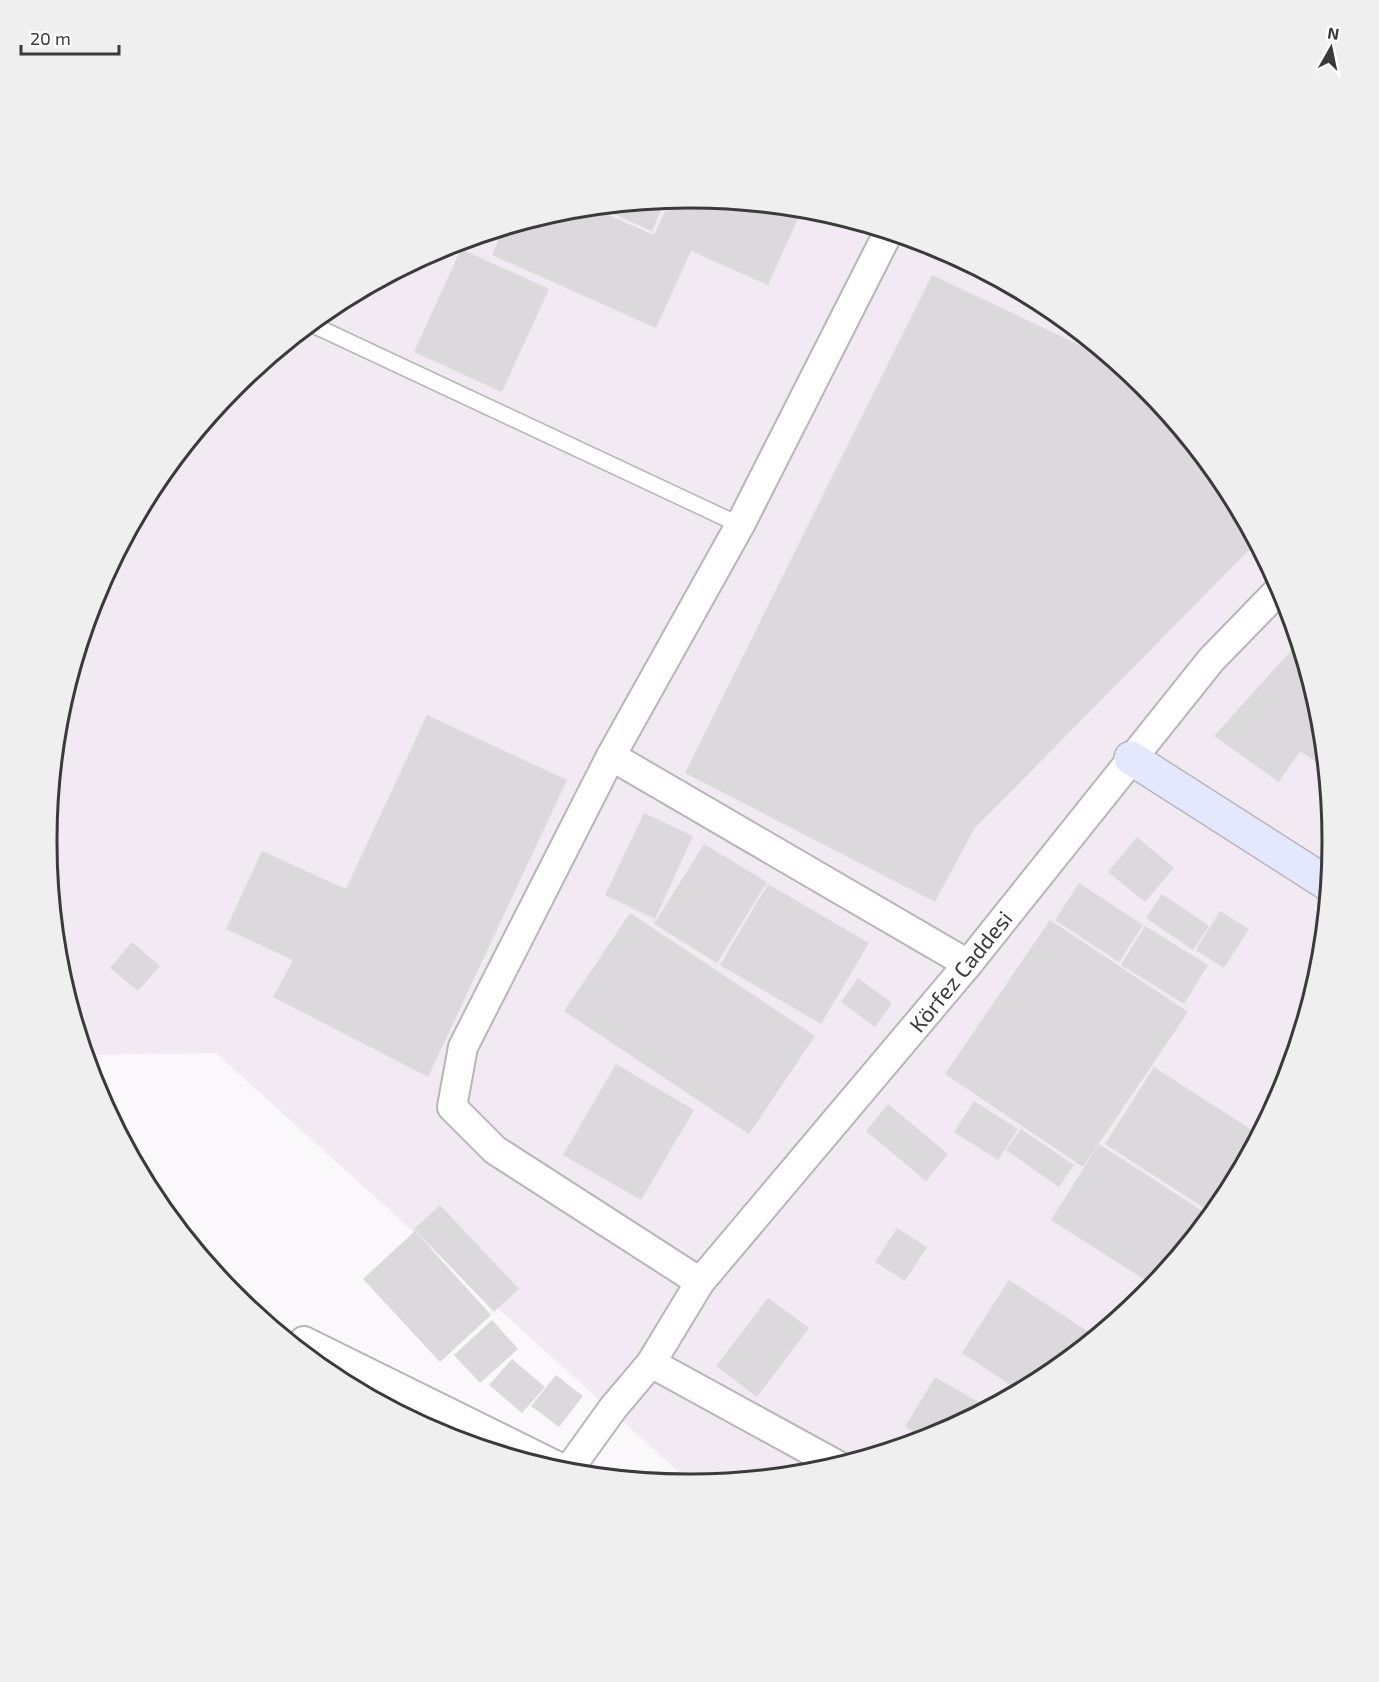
<svg xmlns="http://www.w3.org/2000/svg" width="1379" height="1682" viewBox="0 0 1379 1682" font-family="'Exo 2',sans-serif">
<rect width="100%" height="100%" fill="#faf8fb"/>
<polygon fill="#f1eaf3" points="690,198 815,210 936,247 1047,307 1144,387 1224,484 1284,595 1320,716 1332,841 1320,967 1283,1087 1224,1199 1144,1296 1046,1376 935,1435 815,1472 692,1484 216,1053 86,1055 59,966 47,841 59,715 96,595 155,483 235,386 333,306 444,247 564,210"/>
<g fill="#dbd9dc">
<polygon points="690,198 779,207 799,216 768,285 691,251 656,328 492,255 503,229 564,210 592,208 654,235 670,200"/>
<polygon points="665,200 652,231 598,207 652,202"/>
<polygon points="461,249 549,289 502,392 414,352"/>
<polygon points="932,275 1113,361 1144,387 1224,484 1256,543 974,829 935,902 685,773"/>
<polygon points="1298,643 1320,716 1325,768 1300,751 1279,782 1214,736"/>
<polygon points="427,715 567,780 428,1077 273,997 293,960 226,929 262,851 346,889"/>
<polygon points="644,813 693,836 655,919 605,895"/>
<polygon points="1137,837 1174,868 1145,902 1108,872"/>
<polygon points="704,844 767,882 717,963 654,924"/>
<polygon points="1079,883 1143,925 1119,962 1055,920"/>
<polygon points="768,884 869,943 821,1024 720,965"/>
<polygon points="1162,894 1209,926 1193,950 1146,918"/>
<polygon points="1220,911 1249,929 1224,968 1196,950"/>
<polygon points="630,913 815,1036 749,1134 564,1011"/>
<polygon points="1050,920 1188,1012 1083,1167 945,1074"/>
<polygon points="1145,926 1208,965 1184,1004 1121,965"/>
<polygon points="132,942 160,966 138,991 110,968"/>
<polygon points="858,978 892,1003 875,1027 841,1002"/>
<polygon points="616,1064 694,1110 641,1200 563,1155"/>
<polygon points="1154,1067 1258,1134 1224,1199 1212,1213 1105,1144"/>
<polygon points="974,1101 1018,1129 998,1160 954,1132"/>
<polygon points="888,1104 948,1154 926,1181 866,1131"/>
<polygon points="1021,1129 1074,1165 1059,1187 1006,1150"/>
<polygon points="1099,1144 1210,1216 1153,1285 1051,1220"/>
<polygon points="440,1205 519,1289 494,1312 414,1229"/>
<polygon points="897,1228 927,1247 905,1281 875,1262"/>
<polygon points="415,1231 491,1315 440,1362 363,1279"/>
<polygon points="1009,1280 1095,1336 1046,1376 1019,1391 962,1353"/>
<polygon points="768,1298 809,1328 757,1397 716,1366"/>
<polygon points="492,1320 518,1349 480,1383 454,1355"/>
<polygon points="512,1359 545,1387 522,1413 489,1385"/>
<polygon points="556,1375 583,1396 559,1427 531,1406"/>
<polygon points="935,1377 987,1407 924,1439 905,1427"/>
</g>
<g fill="none" stroke-linecap="round" stroke-linejoin="round">
<defs>
<polyline id="lane" points="311,324 740,525"/>
<g id="street">
<polyline points="611,756 968,964"/>
<polyline points="700,1282 495,1150 452,1107 463,1047 611,756 740,525 888,233"/>
<polyline points="303,1352 304,1341 567,1471"/>
<polyline points="651,1363 837,1465"/>
<polyline points="567,1472 613,1408 651,1363 700,1282 968,964 1211,660 1280,589"/>
</g>
<polyline id="secondary" points="1131,758 1328,884"/>
</defs>
<use href="#lane" stroke="#b7b5b8" stroke-width="18"/>
<use href="#street" stroke="#b7b5b8" stroke-width="32"/>
<use href="#secondary" stroke="#b7b5b8" stroke-width="36"/>
<use href="#lane" stroke="#fff" stroke-width="15"/>
<use href="#street" stroke="#fff" stroke-width="28"/>
<use href="#secondary" stroke="#e4e8ff" stroke-width="33"/>
</g>
<g text-anchor="middle" dominant-baseline="central" stroke-width="4.5" stroke-linejoin="round" paint-order="stroke">
<g font-size="22" fill="#3b3a3b" stroke="#fff">
<text transform="translate(960 971) rotate(-51)">Körfez Caddesi</text>
</g>
</g>
<path d="M0 0H1379V1682H0ZM689 208H690A632 632 0 0 1 1322 840V842A632 632 0 0 1 690 1474H689A632 632 0 0 1 57 842V840A632 632 0 0 1 689 208Z" fill="#efefef" fill-rule="evenodd"/>
<path fill="none" stroke="#3b3a3b" stroke-width="3" d="M689 208H690A632 632 0 0 1 1322 840V842A632 632 0 0 1 690 1474H689A632 632 0 0 1 57 842V840A632 632 0 0 1 689 208Z"/>
<g transform="translate(1331 48) rotate(9)" stroke="#ffffff" stroke-width="4.5" paint-order="stroke">
<path d="M0-4.5L10 22L0 15L-10 22Z" fill="#3b3a3b"/>
<text y="-9" font-size="16" font-weight="bold" text-anchor="middle" fill="#3b3a3b">N</text>
</g>
<path d="M21 45v9h98v-9" fill="none" stroke="#3b3a3b" stroke-width="3"/>
<text x="30" y="45" font-size="18" fill="#3b3a3b" stroke="#ffffff" stroke-width="4.5" paint-order="stroke">20 m</text>
</svg>
